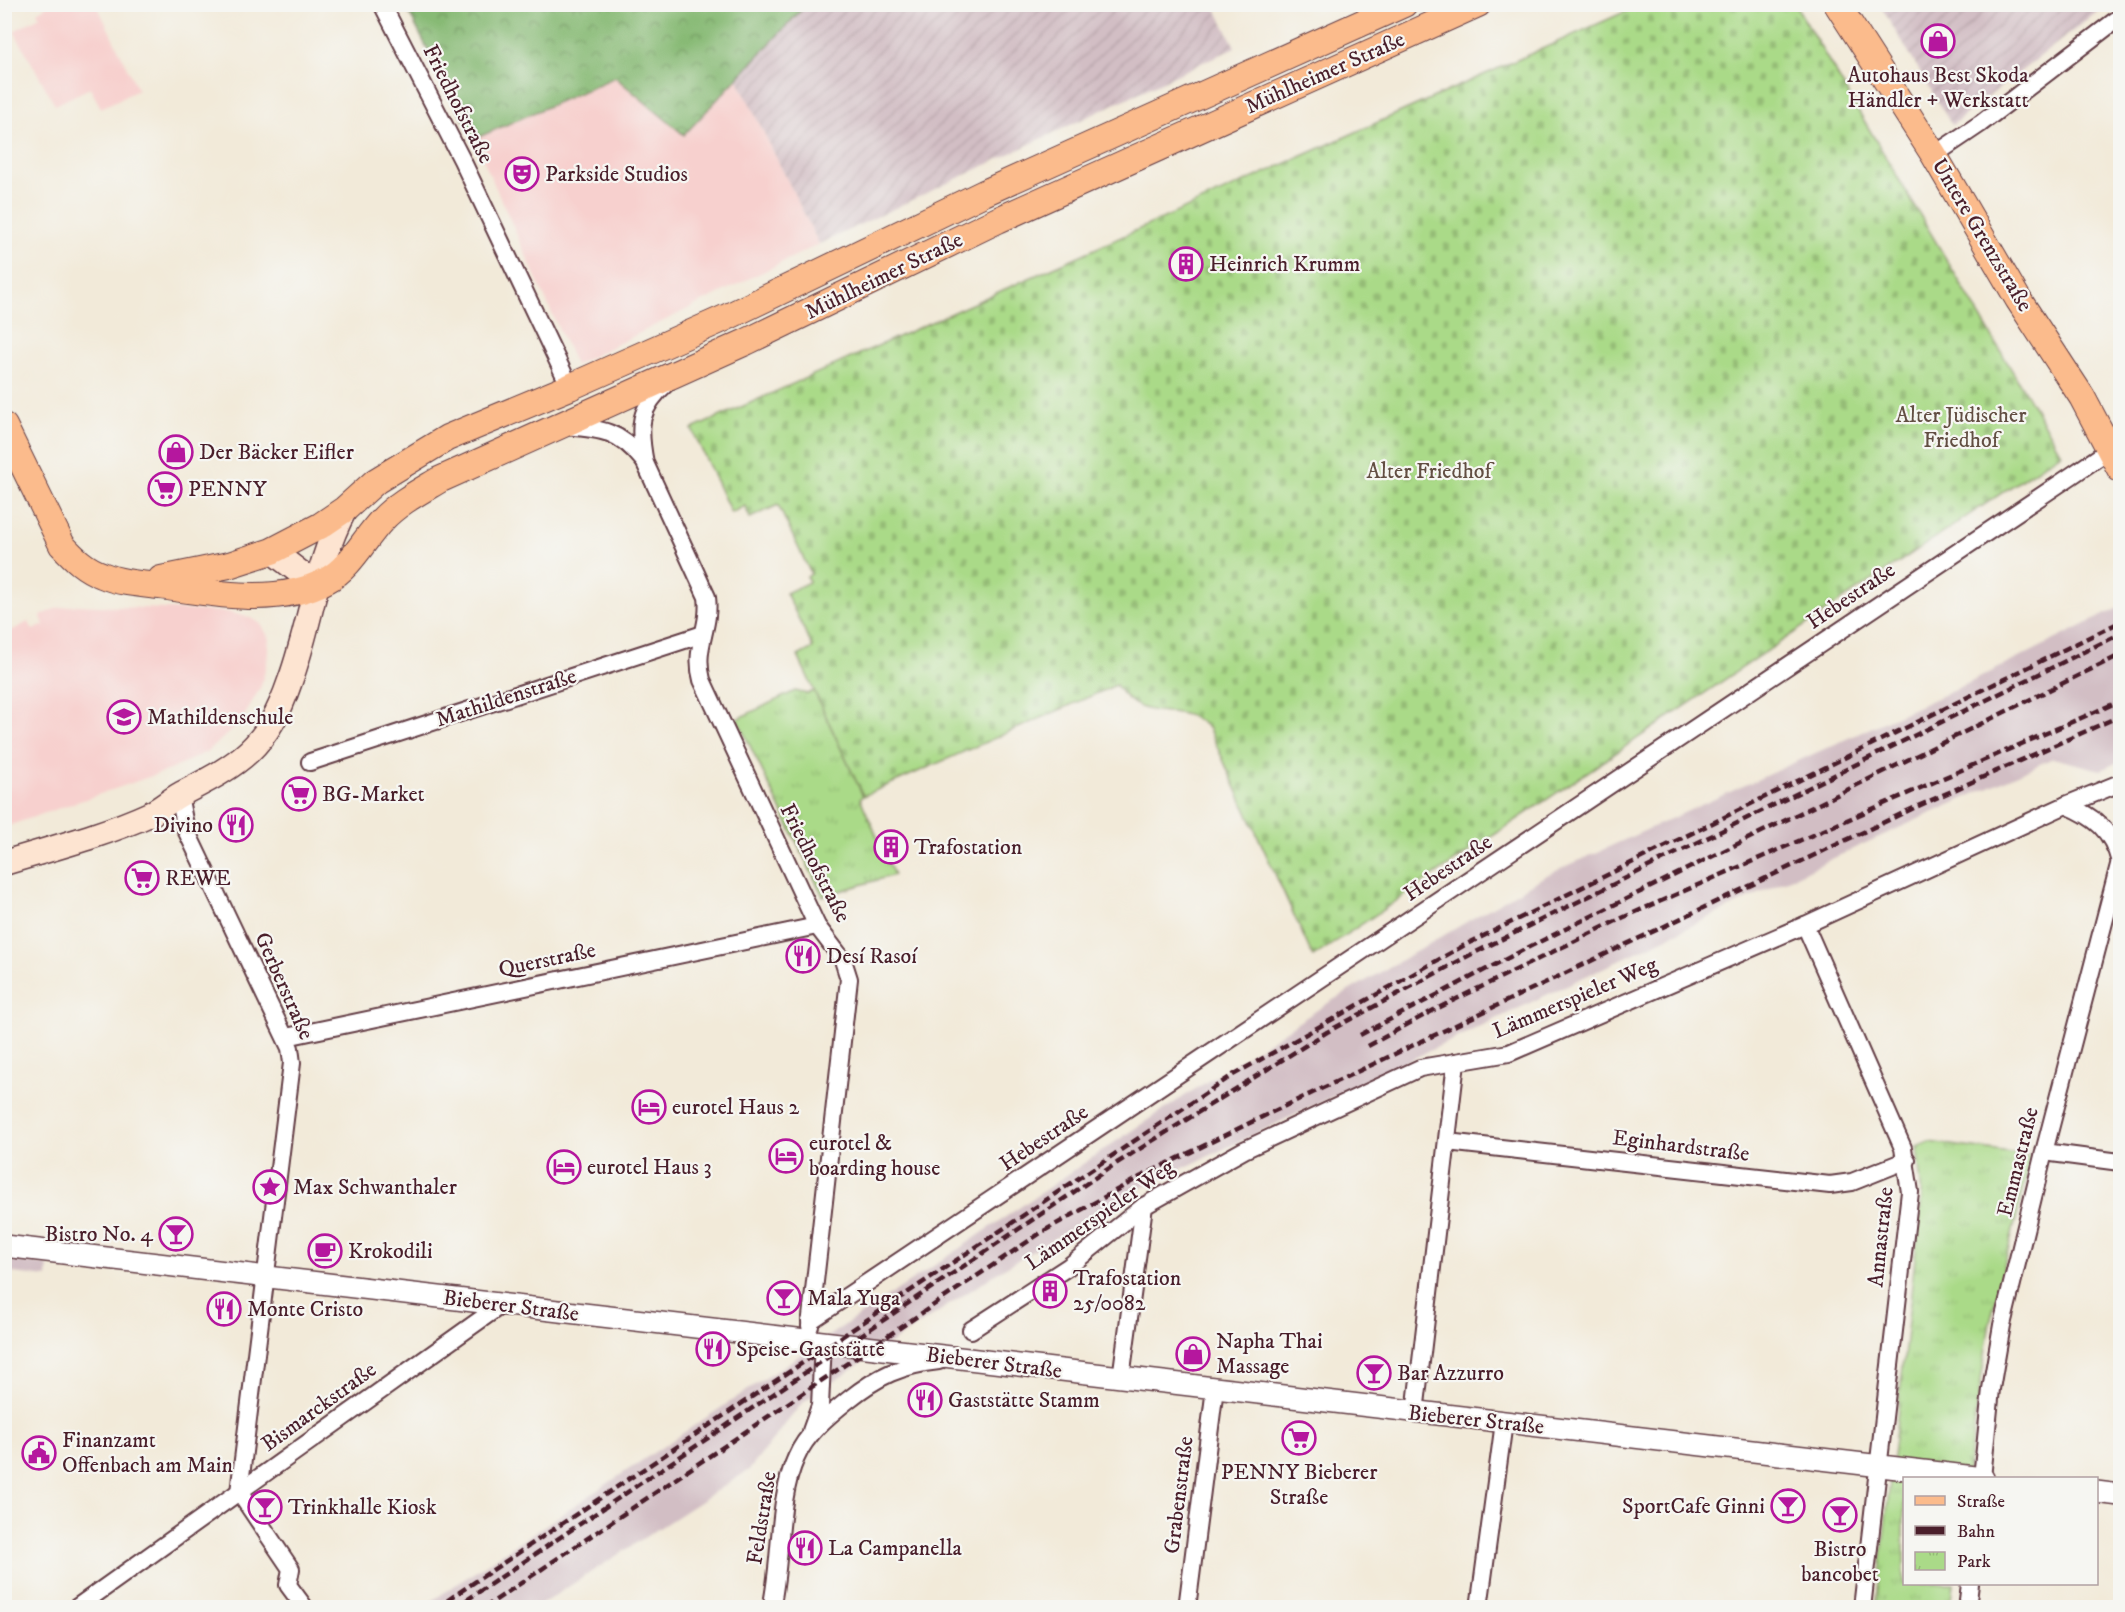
<svg xmlns="http://www.w3.org/2000/svg" width="2125" height="1612" viewBox="0 0 2125 1612" font-family="'IM FELL DW Pica',serif">
<defs>
<pattern id="industrial-furrows" width="10" height="10" patternUnits="userSpaceOnUse" patternTransform="scale(1.5)"><rect width="10" height="10" fill="#d2bec4"/><path d="M-1 1l2-2M0 10L10 0M9 11l2-2" fill="none" stroke="#b6a3a9"/></pattern>
<pattern id="forest-crowns" width="20" height="18" patternUnits="userSpaceOnUse" patternTransform="scale(1.5)"><rect width="20" height="18" fill="#87ba74"/><path d="M2 6a3 3 0 1 1 6 0M12 15a3 3 0 1 1 6 0" fill="none" stroke="#70975f"/></pattern>
<pattern id="cemetery-stones" width="16" height="16" patternUnits="userSpaceOnUse" patternTransform="scale(1.5)"><rect width="16" height="16" fill="#aada88"/><path d="M2 7V4a2 2 0 0 1 4 0v3zM10 15v-3a2 2 0 0 1 4 0v3z" fill="#94bb76"/></pattern>
<pattern id="park-tufts" width="24" height="20" patternUnits="userSpaceOnUse" patternTransform="scale(1.5)"><rect width="24" height="20" fill="#aada88"/><path d="M3 7l-1-3M5 7V3M7 7l1-3M15 17l-1-3M17 17v-4M19 17l1-3" fill="none" stroke="#94bb76"/></pattern>
</defs>
<rect width="100%" height="100%" fill="#f6f6f2"/>
<filter id="ink" filterUnits="userSpaceOnUse"><feTurbulence type="fractalNoise" baseFrequency=".0167" numOctaves="2"/><feDisplacementMap in="SourceGraphic" scale="12" xChannelSelector="R" yChannelSelector="G"/><feConvolveMatrix kernelMatrix="1 2 1 2 8 2 1 2 1" color-interpolation-filters="sRGB"/></filter>
<filter id="wash" filterUnits="userSpaceOnUse"><feTurbulence type="fractalNoise" baseFrequency=".008" numOctaves="4" result="noise"/><feDisplacementMap in="SourceGraphic" scale="24" xChannelSelector="R" yChannelSelector="G"/><feGaussianBlur stdDeviation="1.35" result="paint"/><feColorMatrix in="noise" values="0 0 0 0 0 0 0 0 0 0 0 0 0 0 0 0 0 1.4 0 .05"/><feComposite in="paint" operator="in"/></filter>
<g filter="url(#wash)">
<rect width="100%" height="100%" fill="#f2ead9"/>
<g fill="#f7d0ce">
<polygon points="48,5 97,5 138,90 101,108 90,88 55,105 14,31 40,17 37,12"/>
<polygon points="615,77 684,135 737,78 819,244 575,365 474,139"/>
<polygon points="77,605 227,612 248,617 261,624 269,638 267,662 261,686 241,722 208,751 172,769 5,827 5,634 28,622 33,630 44,625 41,616 57,608"/>
</g>
<g fill="url(#industrial-furrows)">
<polygon points="806,4 1214,5 1235,47 819,244 737,78"/>
<polygon points="1880,5 2106,5 1952,125"/>
</g>
<g fill="#d2bec4">
<polygon points="2120,607 2120,761 2101,770 2053,758 1857,847 1131,1193 1006,1267 803,1402 749,1470 537,1607 421,1608 950,1255 1137,1127 1328,1003 1545,876 1965,685"/>
<polygon points="5,1260 48,1265 47,1277 5,1272"/>
</g>
<polygon fill="url(#forest-crowns)" stroke="#686c50" stroke-width="1.5" points="405,5 806,5 684,135 615,77 474,139"/>
<path fill="url(#cemetery-stones)" stroke="#7a7c5a" stroke-width="1.5" d="M1795 4 2061 453 1313 957 1209 729C1177 696 1146 730 1116 685L863 796 798 656 813 648 786 593 809 582 807 577 811 574 778 505 750 518 745 506 731 513 692 429 1640 5Z"/>
<g fill="url(#park-tufts)" stroke="#7a7c5a" stroke-width="1.5">
<polygon points="795,691 807,694 814,691 863,796 860,798 894,875 823,896 737,719"/>
<polygon points="1929,1142 2032,1156 1990,1322 1966,1478 1904,1478 1904,1584 1953,1584 1950,1607 1876,1608 1922,1195 1917,1147"/>
</g>
</g>
<g filter="url(#ink)">
<g fill="none" stroke-linecap="round" stroke-linejoin="round">
<defs>
<g id="minor">
<polyline points="382,4 462,160 570,387"/>
<polyline points="1934,155 1980,124 2120,17"/>
<path d="M667 383C638 408 638 427 645 463L707 597C711 628 693 647 702 680L817 926 843 960 849 979 810 1326"/>
<path d="M566 426C601 429 619 430 643 460"/>
<polyline points="310,762 703,634"/>
<polyline points="179,795 186,830 290,1048 292,1063 239,1492 291,1569 288,1585 305,1608"/>
<path d="M2066 805C2095 817 2112 830 2120 862"/>
<polyline points="1805,925 1903,1148 1910,1192 1862,1608"/>
<polyline points="286,1037 817,926"/>
<polyline points="1447,1142 1830,1185 1852,1182 1907,1160"/>
<polyline points="2044,1152 2120,1162"/>
<polyline points="810,1321 2071,476 2109,450 2120,437"/>
<polyline points="971,1330 1068,1267 1144,1206 1244,1150 1420,1068 1509,1053 1805,925 2066,805 2120,783"/>
<polyline points="1121,1378 1144,1206"/>
<polyline points="1415,1413 1456,1062"/>
<polyline points="811,1431 820,1406 823,1342"/>
<polyline points="1982,1478 1991,1389 2002,1325 2044,1152 2120,861"/>
<polyline points="76,1608 501,1305"/>
<path d="M771 1608C782 1562 777 1499 796 1458 806 1434 828 1416 848 1400 878 1376 901 1365 939 1361"/>
<polyline points="1187,1608 1215,1388"/>
<polyline points="1479,1608 1504,1422"/>
<polyline points="1967,1608 1970,1584"/>
</g>
<g id="tertiary">
<polyline points="4,1246 1983,1478"/>
<polyline points="2096,1492 2120,1495"/>
</g>
<g id="secondary">
<polyline points="272,551 316,585"/>
<path d="M4 863C53 848 104 835 150 814 162 808 170 800 181 794 241 763 267 748 290 681 311 624 316 563 345 509"/>
</g>
<g id="primary">
<polyline points="1837,4 1934,155 2018,299 2082,397 2120,469"/>
<path d="M4 426 62 545C74 558 85 569 102 575 120 583 141 584 160 586 212 593 279 607 327 580 351 567 364 539 382 520 398 503 419 492 439 480L746 342 998 220 1478 4"/>
<polyline points="161,579 229,565 272,551 320,526 345,509 376,481 447,438 570,387 725,318 984,193 1404,4"/>
</g>
</defs>
<use href="#minor" stroke="#633d45" stroke-width="20"/>
<use href="#tertiary" stroke="#633d45" stroke-width="24"/>
<use href="#secondary" stroke="#633d45" stroke-width="27"/>
<use href="#primary" stroke="#633d45" stroke-width="28"/>
<use href="#minor" stroke="#fff" stroke-width="16"/>
<use href="#tertiary" stroke="#fff" stroke-width="21"/>
<use href="#secondary" stroke="#fde4d1" stroke-width="24"/>
<use href="#primary" stroke="#fbbb8c" stroke-width="26"/>
<g stroke="#4a1f2b" stroke-width="4.5" stroke-dasharray="9 4.5" stroke-linecap="butt">
<polyline points="1360,1035 1531,946 2120,655"/>
<polyline points="1368,1046 1434,1010 1622,918 2120,701"/>
<polyline points="436,1608 1233,1075 1463,946 2120,622"/>
<polyline points="455,1608 1117,1163 1327,1032 1470,955 2120,634"/>
<polyline points="484,1608 1042,1232 1140,1177 1268,1114 1916,807 2120,716"/>
</g>
</g>
</g>
<defs>
<symbol id="shop-ring" viewBox="-11 -11 22 22"><circle r="9.5" fill="#f6f6f2" stroke="#b5179e" stroke-width="1.5"/><path d="M-5-2.5h2.3a2.7 3.5 0 0 1 5.4 0H5L5.5 6h-11ZM-1.5-2.5h3a1.5 2.3 0 0 0-3 0Z" fill="#b5179e"/></symbol>
<symbol id="theatre-ring" viewBox="-11 -11 22 22"><circle r="9.5" fill="#f6f6f2" stroke="#b5179e" stroke-width="1.5"/><path d="M-5-5.5Q0-4 5-5.5V0Q5 5 0 6Q-5 5-5 0ZM-3.3-2.5H-1v1.5H-3.3ZM1-2.5H3.3v1.5H1ZM-2.8 1Q0 5.5 2.8 1Z" fill="#b5179e"/></symbol>
<symbol id="building-ring" viewBox="-11 -11 22 22"><circle r="9.5" fill="#f6f6f2" stroke="#b5179e" stroke-width="1.5"/><path d="M-4-6H4V6H1V3H-1V6H-4ZM-2.5-4.3h1.7v1.8h-1.7ZM.8-4.3h1.7v1.8H.8ZM-2.5-1h1.7V.8h-1.7ZM.8-1h1.7V.8H.8Z" fill="#b5179e"/></symbol>
<symbol id="supermarket-ring" viewBox="-11 -11 22 22"><circle r="9.5" fill="#f6f6f2" stroke="#b5179e" stroke-width="1.5"/><path d="M-6-5.5h2.5l.6 2H6L4.5 2H-2.5L-4.4-4H-6ZM-1.5 3.2a1.3 1.3 0 1 0 .1 0ZM3 3.2a1.3 1.3 0 1 0 .1 0Z" fill="#b5179e"/></symbol>
<symbol id="school-ring" viewBox="-11 -11 22 22"><circle r="9.5" fill="#f6f6f2" stroke="#b5179e" stroke-width="1.5"/><path d="M0-5L7-2L0 1L-7-2ZM-4 1L0 2.5L4 1V4Q0 6-4 4Z" fill="#b5179e"/></symbol>
<symbol id="restaurant-ring" viewBox="-11 -11 22 22"><circle r="9.5" fill="#f6f6f2" stroke="#b5179e" stroke-width="1.5"/><path d="M-5-6h1v4h1v-4h1v4h1v-4h1v5L-1.5 .5V6h-2V.5L-5-1ZM5-6V6H3V1.5H1.5Q1.5-4 5-6Z" fill="#b5179e"/></symbol>
<symbol id="hotel-ring" viewBox="-11 -11 22 22"><circle r="9.5" fill="#f6f6f2" stroke="#b5179e" stroke-width="1.5"/><path d="M-6-4.5h1.5V1H6V5H4.5V3h-9V5H-6ZM-4 0a1.8 1.8 0 1 1 3.6 0ZM.5 0V-2.5h3Q6-2.5 6 0Z" fill="#b5179e"/></symbol>
<symbol id="sight-ring" viewBox="-11 -11 22 22"><circle r="9.5" fill="#f6f6f2" stroke="#b5179e" stroke-width="1.5"/><path d="M0-6L1.8-2.2L6-1.7L2.9 1.2L3.7 5.4L0 3.3L-3.7 5.4L-2.9 1.2L-6-1.7L-1.8-2.2Z" fill="#b5179e"/></symbol>
<symbol id="bar-ring" viewBox="-11 -11 22 22"><circle r="9.5" fill="#f6f6f2" stroke="#b5179e" stroke-width="1.5"/><path d="M-6-5H6L.8 .8V4.5H3.5V6h-7V4.5H-.8V.8Z" fill="#b5179e"/></symbol>
<symbol id="cafe-ring" viewBox="-11 -11 22 22"><circle r="9.5" fill="#f6f6f2" stroke="#b5179e" stroke-width="1.5"/><path d="M-5.5-4.5H6V0H3Q3 3.5 0 3.5H-2.5Q-5.5 3.5-5.5 0ZM3-3.2v2h1.7v-2ZM-6 4.5H4V6H-6Z" fill="#b5179e"/></symbol>
<symbol id="civic-ring" viewBox="-11 -11 22 22"><circle r="9.5" fill="#f6f6f2" stroke="#b5179e" stroke-width="1.5"/><path d="M-.6-6.5H3V-4.5H.6V-3L4-1V1h2V6H-6V1h2V-1L-.6-3ZM-1.2 2.5V6h2.4V2.5Z" fill="#b5179e"/></symbol>
</defs>
<g fill-rule="evenodd">
<use href="#shop-ring" x="1919" y="22" width="38" height="38"/>
<use href="#theatre-ring" x="503" y="155" width="38" height="38"/>
<use href="#building-ring" x="1167" y="245" width="38" height="38"/>
<use href="#shop-ring" x="157" y="433" width="38" height="38"/>
<use href="#supermarket-ring" x="146" y="470" width="38" height="38"/>
<use href="#school-ring" x="105" y="698" width="38" height="38"/>
<use href="#supermarket-ring" x="280" y="775" width="38" height="38"/>
<use href="#restaurant-ring" x="217" y="806" width="38" height="38"/>
<use href="#building-ring" x="872" y="828" width="38" height="38"/>
<use href="#supermarket-ring" x="123" y="859" width="38" height="38"/>
<use href="#restaurant-ring" x="784" y="937" width="38" height="38"/>
<use href="#hotel-ring" x="630" y="1088" width="38" height="38"/>
<use href="#hotel-ring" x="767" y="1137" width="38" height="38"/>
<use href="#hotel-ring" x="545" y="1148" width="38" height="38"/>
<use href="#sight-ring" x="251" y="1168" width="38" height="38"/>
<use href="#bar-ring" x="157" y="1215" width="38" height="38"/>
<use href="#cafe-ring" x="306" y="1232" width="38" height="38"/>
<use href="#building-ring" x="1031" y="1272" width="38" height="38"/>
<use href="#bar-ring" x="765" y="1279" width="38" height="38"/>
<use href="#restaurant-ring" x="205" y="1290" width="38" height="38"/>
<use href="#restaurant-ring" x="694" y="1330" width="38" height="38"/>
<use href="#shop-ring" x="1174" y="1335" width="38" height="38"/>
<use href="#bar-ring" x="1355" y="1354" width="38" height="38"/>
<use href="#restaurant-ring" x="906" y="1381" width="38" height="38"/>
<use href="#supermarket-ring" x="1280" y="1419" width="38" height="38"/>
<use href="#civic-ring" x="20" y="1434" width="38" height="38"/>
<use href="#bar-ring" x="1769" y="1487" width="38" height="38"/>
<use href="#bar-ring" x="246" y="1488" width="38" height="38"/>
<use href="#bar-ring" x="1821" y="1496" width="38" height="38"/>
<use href="#restaurant-ring" x="786" y="1529" width="38" height="38"/>
</g>
<g text-anchor="middle" dominant-baseline="central" stroke-width="4.5" stroke-linejoin="round" paint-order="stroke">
<g font-size="22" fill="#4a1f2b" stroke="#f6f6f2">
<text transform="translate(1325 73) rotate(-24)">Mühlheimer Straße</text>
<text transform="translate(458 104) rotate(63)">Friedhofstraße</text>
<text transform="translate(1982 235) rotate(59)">Untere Grenzstraße</text>
<text transform="translate(884 276) rotate(-26)">Mühlheimer Straße</text>
<text transform="translate(1851 596) rotate(-34)">Hebestraße</text>
<text transform="translate(506 698) rotate(-18)">Mathildenstraße</text>
<text transform="translate(815 863) rotate(63)">Friedhofstraße</text>
<text transform="translate(1448 868) rotate(-34)">Hebestraße</text>
<text transform="translate(547 960) rotate(-12)">Querstraße</text>
<text transform="translate(284 986) rotate(66)">Gerberstraße</text>
<text transform="translate(1575 998) rotate(-23)">Lämmerspieler Weg</text>
<text transform="translate(1044 1138) rotate(-34)">Hebestraße</text>
<text transform="translate(1681 1146) rotate(7)">Eginhardstraße</text>
<text transform="translate(2018 1162) rotate(-76)">Emmastraße</text>
<text transform="translate(1100 1215) rotate(-35)">Lämmerspieler Weg</text>
<text transform="translate(1881 1237) rotate(-84)">Annastraße</text>
<text transform="translate(511 1306) rotate(7)">Bieberer Straße</text>
<text transform="translate(994 1363) rotate(7)">Bieberer Straße</text>
<text transform="translate(319 1407) rotate(-36)">Bismarckstraße</text>
<text transform="translate(1476 1420) rotate(6)">Bieberer Straße</text>
<text transform="translate(1179 1495) rotate(-83)">Grabenstraße</text>
<text transform="translate(762 1518) rotate(-81)">Feldstraße</text>
</g>
<g font-size="22" fill="#4a1f2b" stroke="#f6f6f2" text-anchor="start">
<text x="1938" y="75" text-anchor="middle">Autohaus Best Skoda<tspan x="1938" dy="25">Händler + Werkstatt</tspan></text>
<text x="545" y="174">Parkside Studios</text>
<text x="1209" y="264">Heinrich Krumm</text>
<text x="199" y="452">Der Bäcker Eifler</text>
<text x="188" y="489">PENNY</text>
<text x="147" y="717">Mathildenschule</text>
<text x="322" y="794">BG-Market</text>
<text x="213" y="825" text-anchor="end">Divino</text>
<text x="914" y="847">Trafostation</text>
<text x="165" y="878">REWE</text>
<text x="826" y="956">Desí Rasoí</text>
<text x="672" y="1107">eurotel Haus 2</text>
<text x="809" y="1143">eurotel &amp;<tspan x="809" dy="25">boarding house</tspan></text>
<text x="587" y="1167">eurotel Haus 3</text>
<text x="293" y="1187">Max Schwanthaler</text>
<text x="153" y="1234" text-anchor="end">Bistro No. 4</text>
<text x="348" y="1251">Krokodili</text>
<text x="1073" y="1278">Trafostation<tspan x="1073" dy="25">25/0082</tspan></text>
<text x="807" y="1298">Mala Yuga</text>
<text x="247" y="1309">Monte Cristo</text>
<text x="1216" y="1341">Napha Thai<tspan x="1216" dy="25">Massage</tspan></text>
<text x="736" y="1349">Speise-Gaststätte</text>
<text x="1397" y="1373">Bar Azzurro</text>
<text x="948" y="1400">Gaststätte Stamm</text>
<text x="62" y="1440">Finanzamt<tspan x="62" dy="25">Offenbach am Main</tspan></text>
<text x="1299" y="1472" text-anchor="middle">PENNY Bieberer<tspan x="1299" dy="25">Straße</tspan></text>
<text x="1765" y="1506" text-anchor="end">SportCafe Ginni</text>
<text x="288" y="1507">Trinkhalle Kiosk</text>
<text x="828" y="1548">La Campanella</text>
<text x="1840" y="1549" text-anchor="middle">Bistro<tspan x="1840" dy="25">bancobet</tspan></text>
</g>
<g font-size="22" fill="#624e42" stroke="#f6f6f2">
<text x="1961" y="415">Alter Jüdischer<tspan x="1961" dy="25">Friedhof</tspan></text>
<text x="1429" y="471">Alter Friedhof</text>
</g>
</g>
<rect width="2125" height="1612" fill="none" stroke="#f6f6f2" stroke-width="24"/>
<rect x="1903" y="1477" width="195" height="108" fill="#f6f6f2" stroke="#b1a0a2" stroke-width="1.5"/>
<rect x="1915" y="1496" width="30" height="9" fill="#fbbb8c" stroke="#b1a0a2" stroke-width="1.5"/>
<text x="1957" y="1507" font-size="18" fill="#4a1f2b">Straße</text>
<rect x="1915" y="1526" width="30" height="9" fill="#4a1f2b" stroke="#b1a0a2" stroke-width="1.5"/>
<text x="1957" y="1537" font-size="18" fill="#4a1f2b">Bahn</text>
<rect x="1915" y="1552" width="30" height="18" fill="url(#park-tufts)" stroke="#b1a0a2" stroke-width="1.5"/>
<text x="1957" y="1567" font-size="18" fill="#4a1f2b">Park</text>
</svg>
